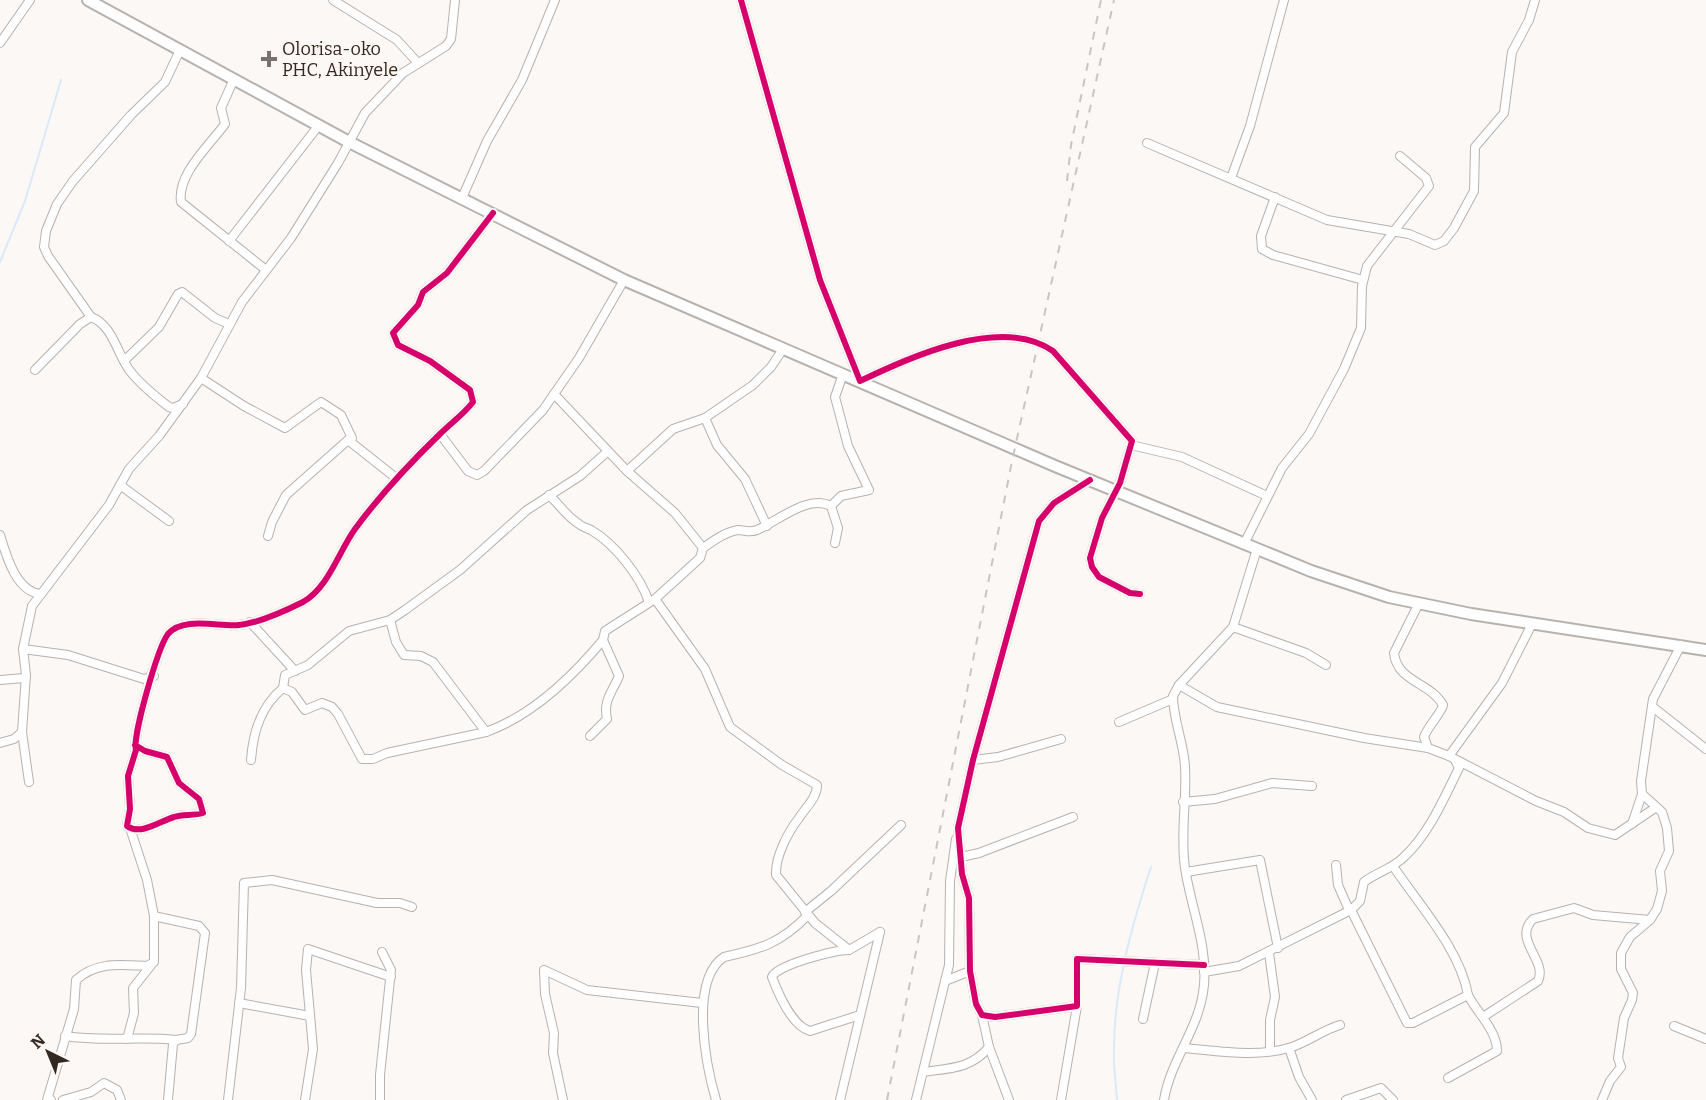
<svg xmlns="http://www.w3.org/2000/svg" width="1706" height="1100" viewBox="0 0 1706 1100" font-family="Bitter,serif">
<rect width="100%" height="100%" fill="#fbf8f6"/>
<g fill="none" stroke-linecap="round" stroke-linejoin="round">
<g stroke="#daeaf8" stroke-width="2">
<polyline points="0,262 25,201 61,80"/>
<path d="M1117 1100C1116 1083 1113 1066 1114 1049 1114 988 1132 925 1151 867"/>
</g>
<defs>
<g id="street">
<polyline points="333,0 397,40 418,63"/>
<path d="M741 0 820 280 860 381C911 357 1001 315 1053 351L1132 441 1120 483 1102 518 1090 558 1092 567 1099 577 1130 593 1140 594"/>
<polyline points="0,43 30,0"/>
<path d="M234 79 221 108 225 124C209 146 177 174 181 202L266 270"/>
<polyline points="1147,143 1327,220 1409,234 1435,245 1444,241 1454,228 1474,191 1475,147 1504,113 1512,52 1529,20 1535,0"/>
<polyline points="1231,178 1250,126 1284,0"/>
<polyline points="1275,197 1261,236 1262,249 1273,255 1363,280"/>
<polyline points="462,198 487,141 522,80 555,0"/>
<polyline points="229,241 319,125"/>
<polyline points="91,317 48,256 44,247 46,231 57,204 73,181 131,115 165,82 180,50"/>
<polyline points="124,361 159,327 178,294 182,292 215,318 229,324"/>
<path d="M35 370 80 324 91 317C113 325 117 354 130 371 140 384 156 397 169 407L173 408 183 404"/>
<polyline points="201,378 244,406 285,428 321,402 341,415 352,438"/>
<polyline points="554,394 627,471 675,513 703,548"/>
<polyline points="705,418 717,445 745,479 767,526"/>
<polyline points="440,434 468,471 477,475 484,471 543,410 579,358 624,280"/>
<polyline points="1131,445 1182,457 1267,496"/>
<polyline points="627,471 673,429 705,418 753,385 771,367 783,349"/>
<polyline points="1090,480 1054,503 1039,521 973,760 958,828 962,874 969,898 970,971 976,1004 982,1015 995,1017 1077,1006 1077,959 1204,965"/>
<polyline points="120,485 169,521"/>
<path d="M549 495C559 504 567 517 579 524 582 527 587 528 591 530 615 544 640 576 649 602"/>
<polyline points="831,506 841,496 869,490 848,446 835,397 843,374"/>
<polyline points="831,506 838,528 835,543"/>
<path d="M0 535C6 555 16 592 41 594"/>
<polyline points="268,536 272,522 286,495 348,440 396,478"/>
<polyline points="1244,544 1282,468 1309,434 1344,369 1361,328 1362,286 1367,266 1429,186 1426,178 1400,156"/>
<path d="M655 599 705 669 730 727 782 765 817 785C817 798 806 807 799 818 788 832 775 857 776 875L815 923 849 950 880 932"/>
<path d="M1419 603 1394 653C1397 682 1430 682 1443 705 1442 712 1428 726 1424 737L1428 748 1449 756 1536 801 1564 812 1588 828 1615 835 1655 808"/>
<path d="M390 620 396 642 404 655 421 656 433 662 486 732C531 716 573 676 603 640"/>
<polyline points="250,622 295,671"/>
<polyline points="1233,627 1306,653 1326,665"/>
<polyline points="23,649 68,655 144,679 154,676"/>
<polyline points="0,680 24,678"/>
<polyline points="1179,685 1217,707 1364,738 1428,748"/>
<polyline points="283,688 292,692 305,710 322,703 332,707 338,714 362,759 373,759 387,753 486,732"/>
<polyline points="1654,708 1706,749"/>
<polyline points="1119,722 1173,699"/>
<path d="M590 736 607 719C603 700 612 693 619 676L603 640 605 631 655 599 700 558 703 548C713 541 725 532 738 530 745 530 749 533 757 530 778 521 808 494 831 506"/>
<polyline points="0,743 14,739 22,732"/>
<path d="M135 745 145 751 167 757 179 783 199 799 203 813C193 816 183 814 174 817 160 821 141 836 127 826L130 809 128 776 136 750C132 737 158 647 168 634 183 616 219 627 239 625 259 623 285 611 303 602 329 587 339 551 355 529 380 495 410 463 440 434 451 423 464 414 473 402L470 390 430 361 398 345 393 333 418 305 423 292 447 273 493 213"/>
<polyline points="1449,756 1502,683 1532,624"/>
<path d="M251 760C253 731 261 706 283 688L285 675 308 665 349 631 390 620 405 610 460 570 527 510 580 476 607 452"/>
<polyline points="973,760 998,757 1061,739"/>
<polyline points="29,782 22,732 26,675 23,649 32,606 109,505 129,469 159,436 201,378 242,302 291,238 338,163 365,113 403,73 446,46 451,39 455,0"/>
<polyline points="1183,802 1215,799 1272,783 1312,786"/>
<polyline points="1632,824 1642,794"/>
<polyline points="130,828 147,880 154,916 199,926 205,933 191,1034 188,1038 176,1040 173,1044 168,1100"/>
<polyline points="961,857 979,853 1073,817"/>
<polyline points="1336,865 1338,885 1349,910"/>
<path d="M1393 866C1419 905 1460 949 1468 995"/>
<polyline points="1186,872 1260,860 1278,948"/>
<path d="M1351 910 1360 901 1364 882C1377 872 1392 869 1404 857 1429 834 1444 798 1459 768L1455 760"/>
<polyline points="805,912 831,891 901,825"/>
<path d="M849 950C835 950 776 965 772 977 778 993 792 1026 810 1031L860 1015"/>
<polyline points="1269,953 1275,997 1270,1020 1270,1051"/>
<path d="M1204 972 1239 966 1351 910 1407 1023H1413L1468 995C1477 1013 1497 1030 1497 1051L1448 1078"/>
<polyline points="945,981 970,971"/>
<polyline points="239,1003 310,1016"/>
<polyline points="982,1015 989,1047 1009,1100"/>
<path d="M1483 1017 1538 981C1548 960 1512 940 1533 919L1574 908 1593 915 1650 920"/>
<polyline points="1143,1019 1155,963"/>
<polyline points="1674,1026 1706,1039"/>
<path d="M65 1036C103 1042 138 1036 176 1040"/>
<polyline points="127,1039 134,1013 133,988 152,964"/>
<path d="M1184 1048C1219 1051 1258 1058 1292 1047 1309 1041 1323 1030 1340 1025"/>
<polyline points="1289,1048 1299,1077 1312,1100"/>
<path d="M923 1072C950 1068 971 1069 989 1047"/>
<path d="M51 1100H47L74 1009 76 980C97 961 121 965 147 966L154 962V916"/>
<polyline points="63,1100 91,1092 104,1083 117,1090 121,1100"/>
<polyline points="228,1100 241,988 244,883 272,880 377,903 400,903 412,907"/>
<polyline points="305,1100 313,1049 306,970 308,949 391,977"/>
<polyline points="380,1100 380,1075 391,970 382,952"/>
<polyline points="563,1100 553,1053 554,1033 545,994 544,970 587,990 702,1003"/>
<path d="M716 1100C706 1066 689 980 724 957 761 949 781 943 808 915"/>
<polyline points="840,1100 880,932"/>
<polyline points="916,1100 949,965 950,881 956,839"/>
<polyline points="1061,1100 1077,1006"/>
<path d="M1164 1100C1170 1062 1197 1031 1203 993 1210 950 1191 909 1185 868 1180 834 1187 801 1185 767 1184 743 1173 720 1173 696L1179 685 1233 627 1257 549"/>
<polyline points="1346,1100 1381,1088 1393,1100"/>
<polyline points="1602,1100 1610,1081 1621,1067 1618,1058 1624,1018 1632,1000 1633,993 1621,969 1621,953 1630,937 1650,920 1657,909 1662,891 1660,871 1669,851 1667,828 1662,812 1642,794 1641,781 1653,699 1681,645"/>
</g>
<polyline id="secondary" points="88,0 349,142 624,280 1055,466 1311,571 1389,597 1471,614 1706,650"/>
</defs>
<use href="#street" stroke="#b8b2ae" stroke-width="10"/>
<use href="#secondary" stroke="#b8b2ae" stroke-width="14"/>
<use href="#street" stroke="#fefefe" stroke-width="8"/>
<use href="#secondary" stroke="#fefefe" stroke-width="10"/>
<g stroke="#c7c6c5" stroke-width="2" stroke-dasharray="8 8" stroke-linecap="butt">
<polyline points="1067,181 1071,145 1101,0"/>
<polyline points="887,1100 1012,461 1114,0"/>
</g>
<defs>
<g id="cycleway">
<path d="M741 0 820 280 860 381C911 357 1001 315 1053 351L1132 441 1120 483 1102 518 1090 558 1092 567 1099 577 1130 593 1140 594"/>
<polyline points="1090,480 1054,503 1039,521 973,760 958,828 962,874 969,898 970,971 976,1004 982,1015 995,1017 1077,1006 1077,959 1204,965"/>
<path d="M135 745 145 751 167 757 179 783 199 799 203 813C193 816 183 814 174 817 160 821 141 836 127 826L130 809 128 776 136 750C132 737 158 647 168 634 183 616 219 627 239 625 259 623 285 611 303 602 329 587 339 551 355 529 380 495 410 463 440 434 451 423 464 414 473 402L470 390 430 361 398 345 393 333 418 305 423 292 447 273 493 213"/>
</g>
</defs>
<use href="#cycleway" stroke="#fdf7f4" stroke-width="10"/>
<use href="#cycleway" stroke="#d6006c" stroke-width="6"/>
</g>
<path fill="#79716d" stroke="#fdf7f4" stroke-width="2" d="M266 50h6v6h6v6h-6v6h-6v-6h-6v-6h6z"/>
<g text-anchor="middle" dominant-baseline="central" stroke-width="4.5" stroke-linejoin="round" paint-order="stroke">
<g font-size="18" fill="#332923" stroke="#fdf7f4" text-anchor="start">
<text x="282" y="49">Olorisa-oko<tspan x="282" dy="21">PHC, Akinyele</tspan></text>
</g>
</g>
<g transform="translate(48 1052) rotate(317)" stroke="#fdf7f4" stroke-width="4.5" paint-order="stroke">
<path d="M0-4.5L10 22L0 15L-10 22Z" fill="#332923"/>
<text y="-9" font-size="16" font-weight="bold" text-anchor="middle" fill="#332923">N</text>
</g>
</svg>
